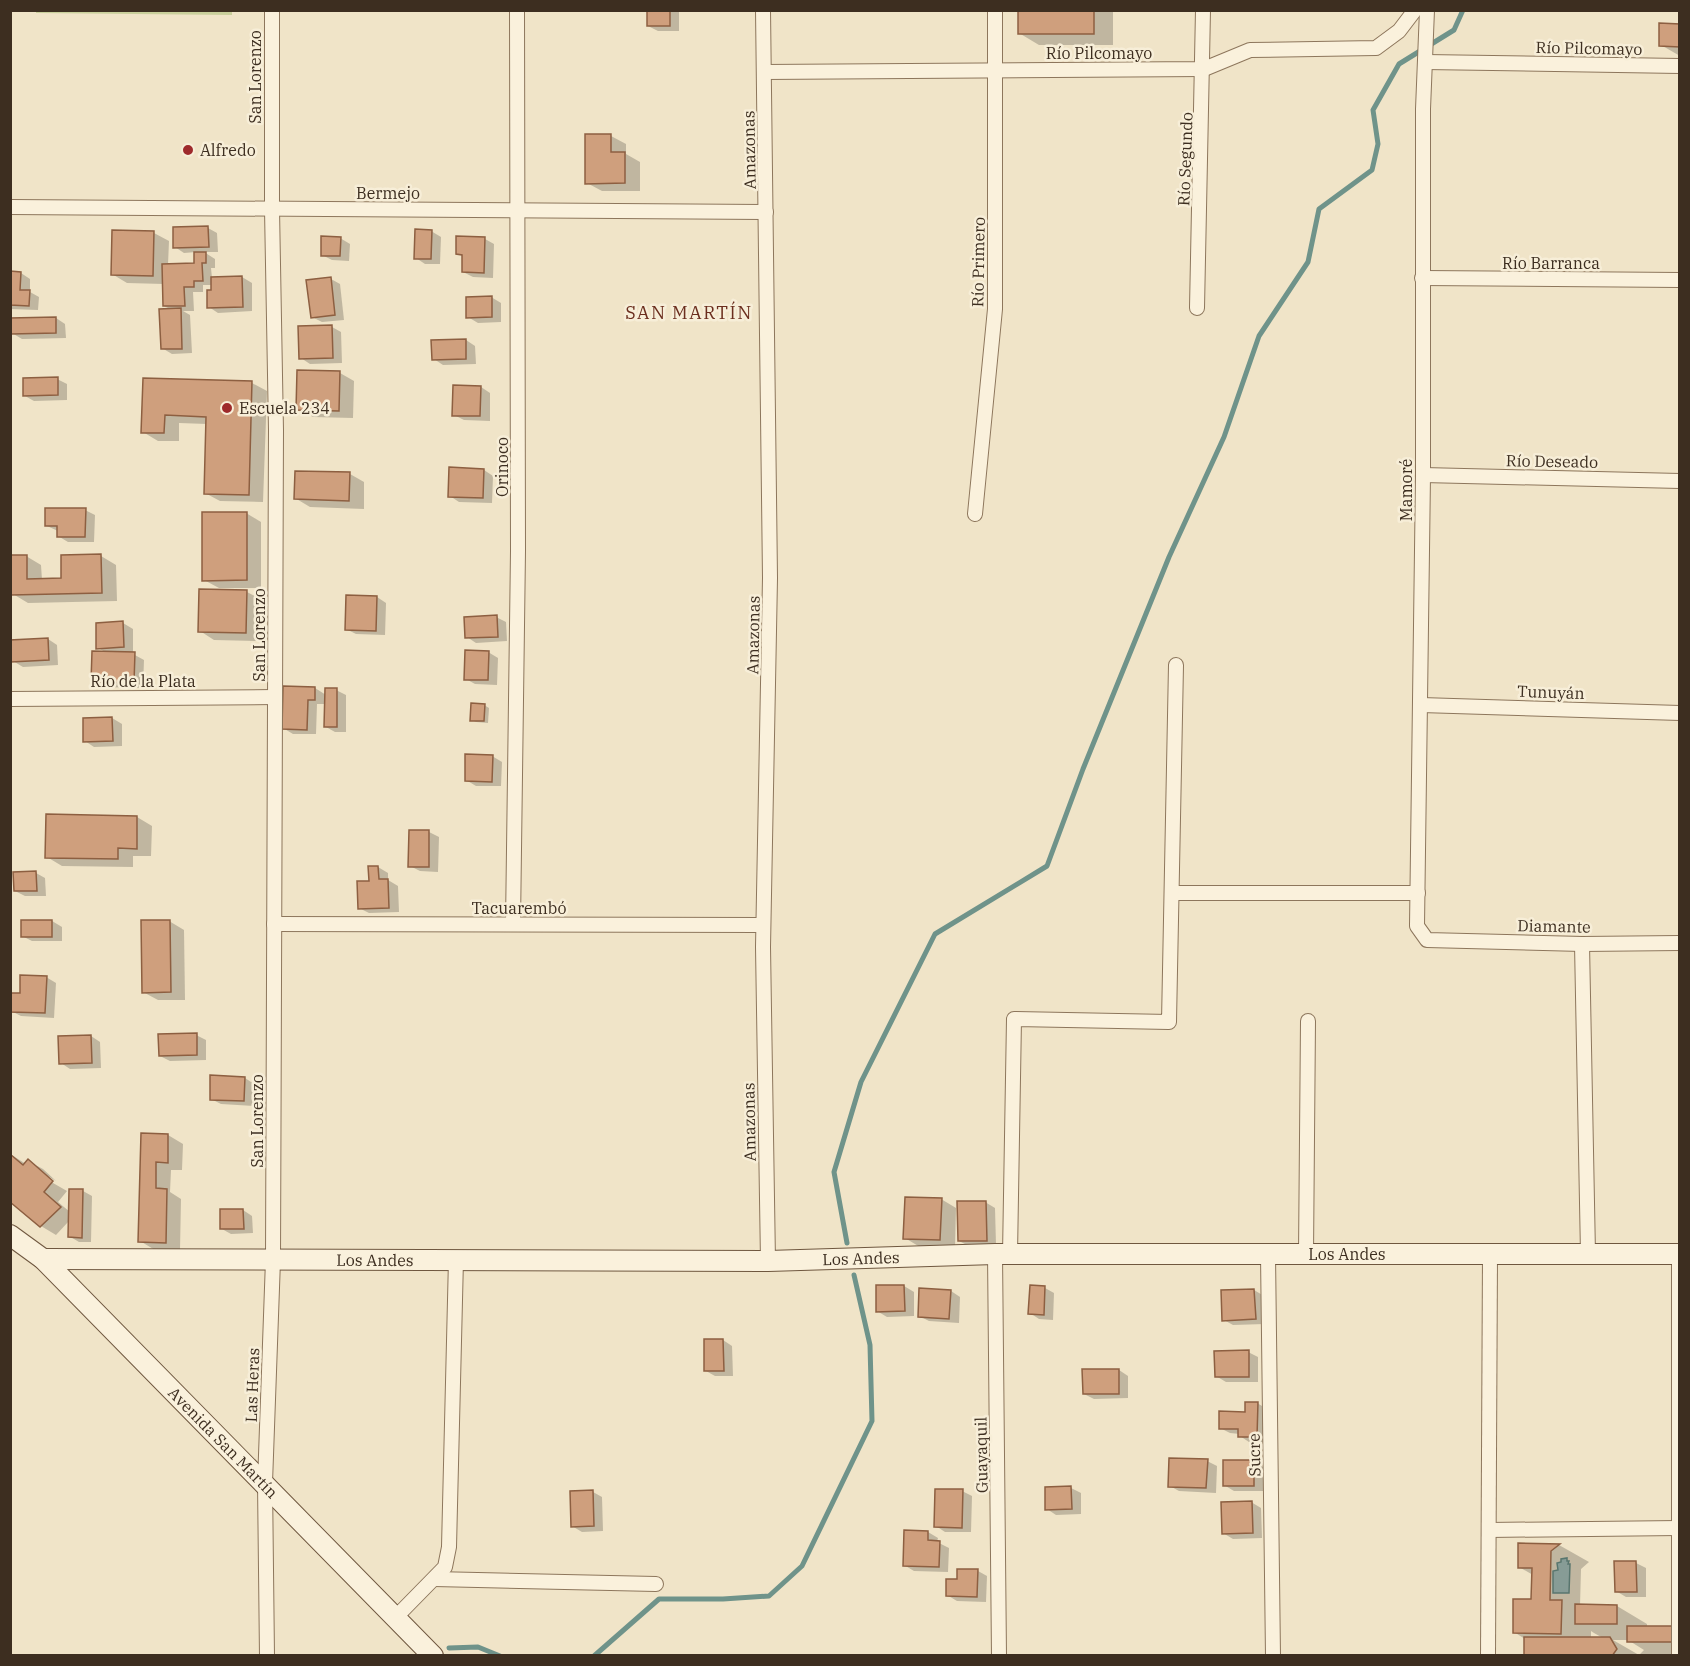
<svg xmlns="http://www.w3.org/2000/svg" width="1690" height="1666" viewBox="0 0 1690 1666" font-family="'IBM Plex Serif',serif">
<rect width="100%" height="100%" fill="#f0e4c8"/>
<polygon fill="#c9cf9b" points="36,10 232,10 232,15 36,13"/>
<polygon fill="#a9c4bc" stroke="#6f938a" stroke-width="1.5" points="1567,1558 1567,1561 1569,1561 1568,1564 1570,1564 1569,1593 1553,1593 1553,1571 1558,1570 1557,1563 1561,1562 1561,1559"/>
<g fill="#0003" fill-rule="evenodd">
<polygon points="648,10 679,10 679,31 658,31 648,26"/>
<polygon points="1019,10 1113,10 1113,45 1039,45 1019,33"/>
<polygon points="1680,25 1680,56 1661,45"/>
<polygon points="611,136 626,144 626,154 640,162 640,191 602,191 587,183"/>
<polygon points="208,228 217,233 218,252 204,252 215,259 215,268 211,268 212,278 242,277 252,283 252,311 218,313 209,307 212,285 203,285 203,292 193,292 194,311 183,311 190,315 192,353 172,354 162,348 172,310 164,306 164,284 127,283 112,274 154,233 169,241 168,265 196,265 196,252 184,253 175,247"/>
<polygon points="431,231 441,237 440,264 425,264 416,258"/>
<polygon points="340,238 350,244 349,261 332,260 322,255"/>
<polygon points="485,239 494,244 493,278 473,277 463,272 464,257 457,253"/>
<polygon points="10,273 21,273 30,279 30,292 39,297 38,310 10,309"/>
<polygon points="331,279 340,284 344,320 322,322 312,317"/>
<polygon points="491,297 501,303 501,322 478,323 468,317"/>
<polygon points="56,318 65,324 66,338 22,339 12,333"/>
<polygon points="332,327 341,332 342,363 310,364 301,358"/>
<polygon points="466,340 475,346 476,364 443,365 434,359"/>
<polygon points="340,373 354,381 353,418 313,417 298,409"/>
<polygon points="57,379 67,384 67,400 34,401 25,396"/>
<polygon points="144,380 252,383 267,391 263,502 220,501 205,493 207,424 179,423 179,441 158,441 143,432"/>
<polygon points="481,387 490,393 490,421 464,420 454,415"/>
<polygon points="484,470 493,476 492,503 459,502 450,496"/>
<polygon points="350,474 364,482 364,509 310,507 295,498"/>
<polygon points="85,510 95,515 94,542 68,542 58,536 58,531 47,526"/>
<polygon points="246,513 261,522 261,588 219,588 204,580"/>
<polygon points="26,556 41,565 42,580 63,580 101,556 116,565 117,601 28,603 13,594"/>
<polygon points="247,592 262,600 261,641 214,640 200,631"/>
<polygon points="377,597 386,603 385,635 356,634 346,629"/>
<polygon points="496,617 506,622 507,641 476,643 467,637"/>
<polygon points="123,623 133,629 133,654 144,660 143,688 102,687 93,681 107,653 98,648"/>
<polygon points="48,639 57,645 58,665 23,667 13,661"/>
<polygon points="488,652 498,658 497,685 475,684 466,679"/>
<polygon points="315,688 326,695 336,690 346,695 346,732 335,732 326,727 326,704 317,704 316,734 293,734 283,728"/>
<polygon points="484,705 489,708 488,723 476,722 472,720"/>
<polygon points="112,718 122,724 122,746 94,747 85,741"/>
<polygon points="492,756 502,762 501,786 476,786 466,780"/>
<polygon points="137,817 152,826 151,856 133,856 133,867 62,866 47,857"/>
<polygon points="410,832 429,832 439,837 438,872 420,871 410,866"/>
<polygon points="378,867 388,873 388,880 398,886 399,912 369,913 359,908"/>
<polygon points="36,873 45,878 46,896 25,896 15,891"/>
<polygon points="22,921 52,921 62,927 62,941 32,941 22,936"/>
<polygon points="169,921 184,930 185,1000 158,1000 143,992"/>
<polygon points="46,977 56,983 54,1018 21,1016 11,1011 21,995"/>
<polygon points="196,1035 206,1040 206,1060 170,1061 160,1056"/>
<polygon points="91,1036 100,1042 101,1068 70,1069 61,1063"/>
<polygon points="245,1078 254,1084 254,1106 221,1104 211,1099"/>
<polygon points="142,1135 168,1135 183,1144 182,1170 171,1170 170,1192 181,1199 180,1250 155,1250 140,1241"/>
<polygon points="10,1154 26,1164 28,1161 43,1169 56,1181 48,1176 46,1179 67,1191 58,1202 70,1212 83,1191 92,1196 91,1242 79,1242 69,1236 69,1221 56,1235 41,1226 10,1200"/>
<polygon points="941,1199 956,1208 955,1248 920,1247 905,1238"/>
<polygon points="985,1202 995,1208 996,1245 969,1246 959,1241"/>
<polygon points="243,1210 252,1216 253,1233 231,1234 222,1229"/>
<polygon points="904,1286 914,1292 914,1316 887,1317 877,1311"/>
<polygon points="1045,1288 1054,1293 1053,1320 1039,1319 1030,1313"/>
<polygon points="1254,1290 1264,1296 1265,1324 1233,1325 1224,1320 1223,1291"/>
<polygon points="951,1291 960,1297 959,1323 929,1321 919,1316"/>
<polygon points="723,1340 732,1346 733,1376 715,1376 706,1371"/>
<polygon points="1248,1352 1258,1357 1258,1382 1226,1382 1216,1376"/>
<polygon points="1119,1370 1128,1376 1128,1398 1094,1399 1084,1394"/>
<polygon points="1257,1403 1267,1409 1266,1442 1249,1442 1240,1436 1240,1434 1230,1433 1220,1428 1246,1413"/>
<polygon points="1207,1461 1217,1466 1216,1493 1179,1491 1170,1486"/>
<polygon points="1254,1462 1263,1467 1263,1491 1234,1491 1224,1485"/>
<polygon points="1071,1488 1081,1493 1081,1514 1056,1515 1047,1509 1046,1489"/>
<polygon points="962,1491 972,1496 971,1532 945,1532 936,1526"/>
<polygon points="593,1492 602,1497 603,1531 582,1532 572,1526"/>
<polygon points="1251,1502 1261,1508 1262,1538 1233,1539 1223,1533"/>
<polygon points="928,1532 938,1538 937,1542 949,1548 948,1572 914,1571 904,1565"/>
<path d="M1520 1545H1559L1589 1562 1581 1569 1580 1606H1617L1647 1624V1628H1672L1680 1633V1656H1525V1639L1514 1632 1532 1601 1533 1575 1519 1567ZM1591 1631 1594 1633 1603 1638H1591ZM1613 1640H1628L1644 1650 1639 1655Z"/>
<polygon points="1636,1563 1646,1568 1646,1597 1626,1597 1616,1591"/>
<polygon points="978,1571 987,1576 986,1602 957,1601 947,1595"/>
</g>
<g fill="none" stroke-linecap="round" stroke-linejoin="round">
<g stroke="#6f938a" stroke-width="5">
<polyline points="847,1243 834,1172 861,1082 935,934 1047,866 1083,769 1169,557 1224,437 1259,336 1308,262 1319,209 1372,170 1378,144 1373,110 1399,64 1454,30 1463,10"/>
<polyline points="449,1648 478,1647 500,1656"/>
<polyline points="594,1656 659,1599 723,1599 769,1596 802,1566 872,1421 870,1345 854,1275"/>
</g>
</g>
<g fill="#cf9f7d" stroke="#8d5f41" stroke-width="1.5">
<rect x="647" y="10" width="23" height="16"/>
<rect x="1018" y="10" width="76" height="24"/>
<polygon points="1659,23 1680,24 1680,47 1659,46"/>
<polygon points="585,134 611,134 611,152 625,152 625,183 585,184"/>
<polygon points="208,226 209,247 173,248 173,227"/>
<polygon points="415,229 432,230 431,259 414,259"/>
<polygon points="112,230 154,231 153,276 111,275"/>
<polygon points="321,236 341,237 340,256 321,256"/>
<polygon points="456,236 485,237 484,273 462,272 462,255 456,254"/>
<polygon points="194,252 206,252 206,263 202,263 203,281 194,281 194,287 184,287 185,306 163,306 162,264 194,263"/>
<polygon points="10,271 21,272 20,290 30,290 29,306 10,305"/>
<polygon points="242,276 243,307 207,308 207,290 211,290 211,277"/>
<polygon points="331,277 335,315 311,318 306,280"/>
<polygon points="492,296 492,317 466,318 466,297"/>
<polygon points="181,308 182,349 161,349 159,309"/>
<polygon points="56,317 56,333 11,334 10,318"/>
<polygon points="332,325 333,358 299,359 298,326"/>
<polygon points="466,339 466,359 432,360 431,340"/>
<polygon points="297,370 340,371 339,411 296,410"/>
<polygon points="58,377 58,395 23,396 23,378"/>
<polygon points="143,378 252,381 249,495 204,494 206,417 165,415 164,433 141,433"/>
<polygon points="453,385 481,386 480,416 452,416"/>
<polygon points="449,467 484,469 483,498 448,497"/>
<polygon points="295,471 350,472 349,501 294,499"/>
<polygon points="45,508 86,508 85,537 57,537 57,526 45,526"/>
<polygon points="202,512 247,512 247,580 202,581"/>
<polygon points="101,554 102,593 11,595 10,555 27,555 27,579 61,578 61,555"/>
<polygon points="199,589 247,590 246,633 198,632"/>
<polygon points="346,595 377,596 376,631 345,630"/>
<polygon points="497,615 498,637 465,638 464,617"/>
<polygon points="123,621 124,647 96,649 96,623"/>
<polygon points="48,638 49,660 11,662 10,640"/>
<polygon points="465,650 489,651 488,680 464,680"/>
<polygon points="92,651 135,652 134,683 91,682"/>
<polygon points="283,686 315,687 315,700 308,700 307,730 282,729"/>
<polygon points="325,688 337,688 337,727 324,727"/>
<polygon points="471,703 485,704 484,721 470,721"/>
<polygon points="112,717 113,741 83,742 83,718"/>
<polygon points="465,754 493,755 492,782 465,781"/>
<polygon points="46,814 137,816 137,849 118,848 118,859 45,858"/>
<polygon points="409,830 429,830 429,867 408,867"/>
<polygon points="368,866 378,866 379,879 388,879 389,908 358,909 357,881 369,881"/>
<polygon points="36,871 37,891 14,891 13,872"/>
<rect x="21" y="920" width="31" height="17"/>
<polygon points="141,920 170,920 171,992 142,993"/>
<polygon points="20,975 47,976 45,1013 10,1012 10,993 20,993"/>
<polygon points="197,1033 197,1055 159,1056 158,1034"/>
<polygon points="91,1035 92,1063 59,1064 58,1036"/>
<polygon points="210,1075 245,1077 244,1101 210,1100"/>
<polygon points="141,1133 168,1134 168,1163 156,1162 156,1188 167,1189 166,1243 138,1242"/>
<polygon points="10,1154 23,1165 28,1159 53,1181 44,1192 61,1207 40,1227 10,1202"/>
<polygon points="69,1189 83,1189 82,1238 68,1237"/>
<polygon points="905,1197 942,1198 940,1240 903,1239"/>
<polygon points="957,1201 986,1201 987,1241 958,1241"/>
<polygon points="220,1209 243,1209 244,1229 220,1229"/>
<polygon points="876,1285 904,1285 905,1311 876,1312"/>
<polygon points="1030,1285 1045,1286 1044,1315 1028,1314"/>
<polygon points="919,1288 951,1290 949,1319 918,1317"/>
<polygon points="1254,1289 1256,1319 1222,1321 1221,1290"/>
<polygon points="704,1339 723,1339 724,1371 704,1371"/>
<polygon points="1249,1350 1249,1377 1215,1377 1214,1351"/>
<polygon points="1082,1369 1119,1369 1119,1394 1083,1394"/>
<polygon points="1245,1402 1258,1402 1257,1437 1238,1437 1238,1429 1219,1429 1219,1411 1245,1412"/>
<polygon points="1169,1458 1208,1459 1206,1488 1168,1487"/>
<rect x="1223" y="1460" width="31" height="26"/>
<polygon points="1071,1486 1072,1509 1045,1510 1045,1487"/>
<polygon points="935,1489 963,1489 962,1528 934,1527"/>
<polygon points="593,1490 594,1526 571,1527 570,1491"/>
<polygon points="1252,1501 1253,1533 1222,1534 1221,1502"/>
<polygon points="904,1530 928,1531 928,1540 940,1541 939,1567 903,1566"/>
<polygon points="1518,1543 1560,1544 1551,1551 1550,1600 1562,1600 1561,1634 1513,1633 1513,1599 1531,1599 1532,1568 1518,1568"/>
<polygon points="1614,1561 1636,1561 1637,1592 1615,1592"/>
<polygon points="957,1569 978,1569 977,1597 946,1596 946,1579 957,1579"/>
<polygon points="1575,1604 1617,1605 1617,1624 1575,1624"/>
<rect x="1627" y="1626" width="45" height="16"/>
<polygon points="1524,1637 1610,1637 1617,1649 1612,1656 1524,1656"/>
</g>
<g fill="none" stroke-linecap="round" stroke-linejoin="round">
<defs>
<g id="minor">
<polyline points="763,10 770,578 763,947 768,1261"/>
<polyline points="1427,10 1423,109 1423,475 1417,926 1427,940 1582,944 1680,943"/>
<polyline points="1425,62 1680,66"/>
<polyline points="764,72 1204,69 1250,50 1376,48 1399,31 1415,10"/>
<polyline points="10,207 766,212"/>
<polyline points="1422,278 1680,280"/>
<polyline points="1197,308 1203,10"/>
<polyline points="1423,475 1680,481"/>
<polyline points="975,514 995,309 995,10"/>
<polyline points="10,699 275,697"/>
<polyline points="1421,705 1680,713"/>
<polyline points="1172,893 1418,893"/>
<polyline points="274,924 763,925"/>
<polyline points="513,924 518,551 517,10"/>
<polyline points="1582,944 1588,1254"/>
<polyline points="995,1254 999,1656"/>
<polyline points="1010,1254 1014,1019 1169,1022 1176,665"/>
<polyline points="1306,1254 1308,1021"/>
<polyline points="1268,1255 1273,1656"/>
<polyline points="1489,1530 1679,1528"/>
<polyline points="434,1579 656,1584"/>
<polyline points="396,1617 445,1567 449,1547 456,1259"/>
<polyline points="267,1656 265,1483 273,1260 276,430 272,209 272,10"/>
<polyline points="1488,1656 1490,1255"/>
<polyline points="1679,1656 1679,1254"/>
</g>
<g id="secondary">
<path id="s1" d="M10 1235 43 1259 433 1656"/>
<path id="s2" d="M43 1259 768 1261 995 1254H1680"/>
</g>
</defs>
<use href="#minor" stroke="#8d765c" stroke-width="16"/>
<use href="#secondary" stroke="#6f573f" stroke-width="22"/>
<use href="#minor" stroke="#faf1dc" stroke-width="14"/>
<use href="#secondary" stroke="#faf1dc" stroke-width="20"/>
</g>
<g fill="#9e2a2b" stroke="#f7eed8" stroke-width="2">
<circle cx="188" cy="150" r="6"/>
<circle cx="227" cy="408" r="6"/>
</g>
<g text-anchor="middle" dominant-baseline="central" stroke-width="5" stroke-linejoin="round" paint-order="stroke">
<g font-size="16" fill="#3d2e20" stroke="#f7eed8">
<text transform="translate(1589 48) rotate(1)">Río Pilcomayo</text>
<text x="1099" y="53">Río Pilcomayo</text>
<text transform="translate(255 77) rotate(-90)">San Lorenzo</text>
<text transform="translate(749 150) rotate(-91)">Amazonas</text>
<text transform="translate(1185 159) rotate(-88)">Río Segundo</text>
<text x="388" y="193">Bermejo</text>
<text transform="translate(978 262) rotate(-89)">Río Primero</text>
<text x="1551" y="263">Río Barranca</text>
<text transform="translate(1552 461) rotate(1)">Río Deseado</text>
<text transform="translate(502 467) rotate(-90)">Orinoco</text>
<text transform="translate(1406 490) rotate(-90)">Mamoré</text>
<text transform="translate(259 635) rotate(-90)">San Lorenzo</text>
<text transform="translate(753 635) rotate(-89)">Amazonas</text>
<text x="143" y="681">Río de la Plata</text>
<text transform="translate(1551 692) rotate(2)">Tunuyán</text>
<text x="519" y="908">Tacuarembó</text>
<text transform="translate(1554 926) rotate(1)">Diamante</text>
<text transform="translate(257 1121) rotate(-90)">San Lorenzo</text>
<text transform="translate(749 1122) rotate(-91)">Amazonas</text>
<text stroke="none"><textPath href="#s2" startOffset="1304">Los Andes</textPath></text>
<text stroke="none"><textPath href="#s2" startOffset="818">Los Andes</textPath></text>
<text stroke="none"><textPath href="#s2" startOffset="332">Los Andes</textPath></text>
<text transform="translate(252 1385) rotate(-88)">Las Heras</text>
<text stroke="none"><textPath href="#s1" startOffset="298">Avenida San Martín</textPath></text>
<text transform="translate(981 1455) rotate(-91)">Guayaquil</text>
<text transform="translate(1254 1455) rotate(-91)">Sucre</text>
</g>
<g font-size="16" fill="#3d2e20" stroke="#f7eed8" text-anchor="start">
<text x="200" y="150">Alfredo</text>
<text x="239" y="408">Escuela 234</text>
</g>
<g font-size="18" letter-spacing="1.5" fill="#6b2e1e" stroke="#f7eed8">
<text x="689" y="312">SAN MARTÍN</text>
</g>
</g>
<rect width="1690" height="1666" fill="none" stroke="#3d2e20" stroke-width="24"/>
</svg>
